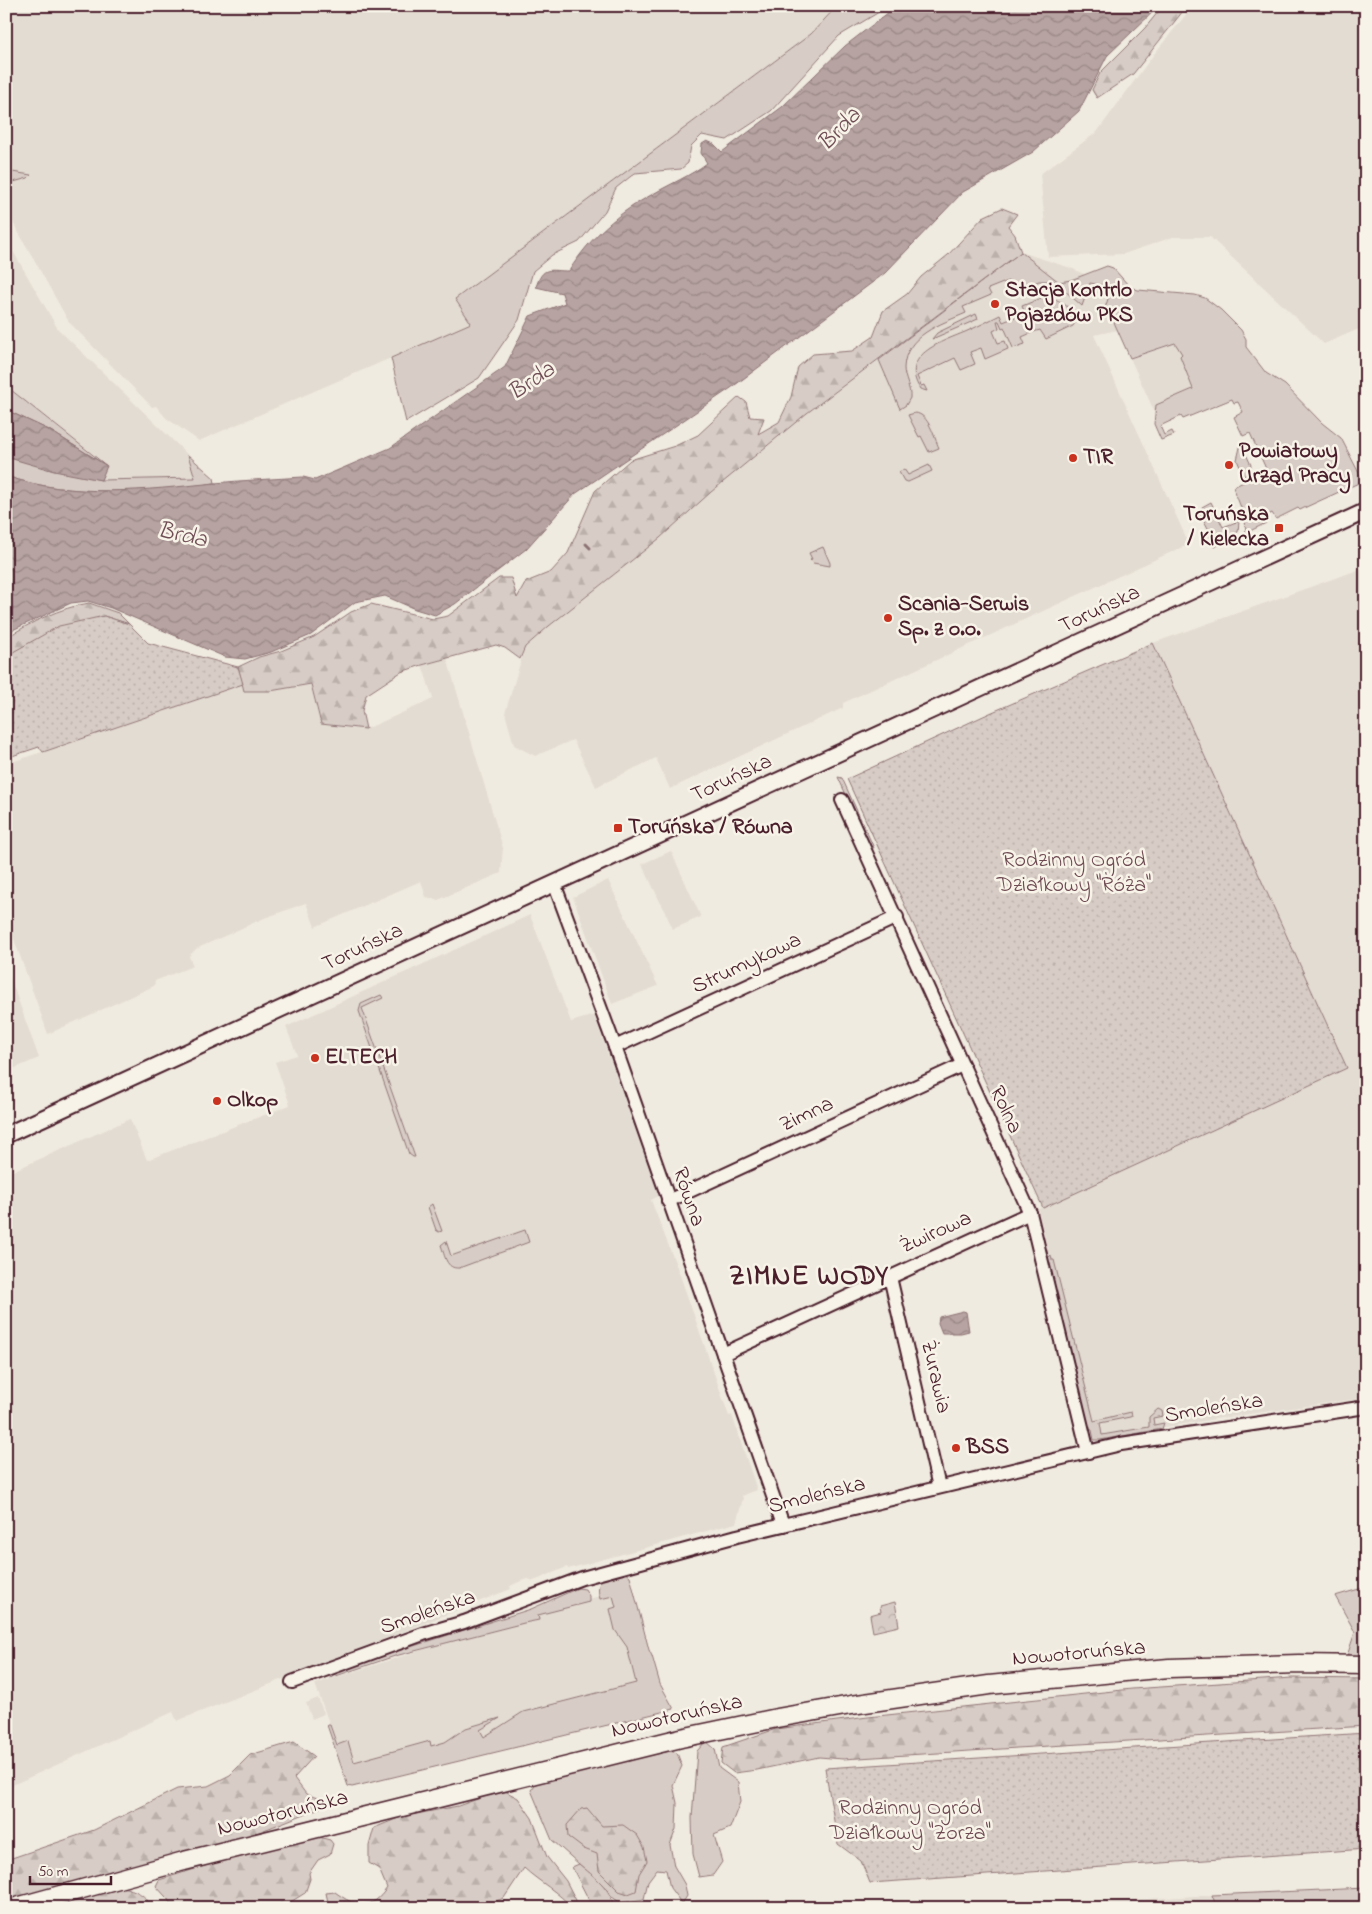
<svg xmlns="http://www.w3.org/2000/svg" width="1372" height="1914" viewBox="0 0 1372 1914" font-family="'Indie Flower',sans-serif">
<defs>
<pattern id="forest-firs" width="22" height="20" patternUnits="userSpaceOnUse" patternTransform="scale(1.25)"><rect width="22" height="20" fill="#d8cdc6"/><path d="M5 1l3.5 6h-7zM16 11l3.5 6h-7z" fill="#bbb0aa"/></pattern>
<pattern id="park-crowns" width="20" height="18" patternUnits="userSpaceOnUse" patternTransform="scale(1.25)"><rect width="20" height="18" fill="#d8cdc6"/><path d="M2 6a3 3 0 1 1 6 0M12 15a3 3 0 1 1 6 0" fill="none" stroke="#bbb0aa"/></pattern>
<pattern id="garden-dots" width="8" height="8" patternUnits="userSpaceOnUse" patternTransform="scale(1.25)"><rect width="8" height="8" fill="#d8cdc6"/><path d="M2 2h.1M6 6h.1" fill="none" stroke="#bbb0aa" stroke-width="1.8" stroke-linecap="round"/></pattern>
<pattern id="water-waves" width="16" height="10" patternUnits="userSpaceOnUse" patternTransform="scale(1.25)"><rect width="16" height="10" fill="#b7a4a2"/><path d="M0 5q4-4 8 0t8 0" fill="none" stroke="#978584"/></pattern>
</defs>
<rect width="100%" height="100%" fill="#f0ebe0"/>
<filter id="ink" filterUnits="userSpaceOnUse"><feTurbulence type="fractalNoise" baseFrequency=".02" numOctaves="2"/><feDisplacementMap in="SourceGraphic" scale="10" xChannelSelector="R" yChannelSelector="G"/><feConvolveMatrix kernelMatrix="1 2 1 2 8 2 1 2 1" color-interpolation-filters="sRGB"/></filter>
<g filter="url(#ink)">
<g fill="#e3dcd2">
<polygon points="6,6 837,6 811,34 455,299 472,323 199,441 166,418 156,406 152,407 69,322 6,210"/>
<polygon points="1193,6 1366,6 1366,326 1324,344 1210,237 1173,237 1124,254 1048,257 1040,174 1097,132 1154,54"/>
<polygon points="6,239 58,329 188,455 196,478 101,480 107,465 6,386"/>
<polygon points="1021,252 1071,268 1086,275 1090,283 1112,287 1113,320 1118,330 1094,335 1189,544 843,703 843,708 670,789 656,758 596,787 573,740 535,756 514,745 505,713 525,647 549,626 660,538 711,492 807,413"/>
<polygon points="1178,342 1216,397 1159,422 1130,358"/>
<polygon points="1366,567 1366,1398 1228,1417 1121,1434 1094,1440 1038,1209 1347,1068 1153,643"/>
<polygon points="447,658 503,848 501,873 438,900 426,897 421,881 315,927 306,903 262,919 196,949 189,956 193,966 155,981 154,986 48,1034 6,917 6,764 243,684 244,691 270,691 311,684 321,724 366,729 433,699 422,665"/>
<polygon points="671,851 701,917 673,929 642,864"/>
<polygon points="608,880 658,986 612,1004 573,897"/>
<polygon points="530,915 571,1022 594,1015 659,1196 651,1200 680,1275 729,1416 732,1415 757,1490 742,1496 743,1499 736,1523 568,1569 567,1567 534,1581 528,1579 519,1582 510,1586 511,1589 177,1721 173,1712 6,1788 6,1174 130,1119 147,1160 290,1105 275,1062 297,1055 286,1027"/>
<polygon points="6,966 39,1058 6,1072"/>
<polygon points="629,1588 658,1710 350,1782 315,1684 534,1614"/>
<polygon points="318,1698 324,1714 312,1719 306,1703"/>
<polygon points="1212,1895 1217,1908 1001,1908"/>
</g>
<g fill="#d8cdc6" stroke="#917678">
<polygon points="837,6 889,6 839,36 771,111 727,140 702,135 691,146 688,163 681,169 635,173 616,188 605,211 579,242 552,255 533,271 519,320 479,378 406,422 391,358 471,323 455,299 811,34"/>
<polygon points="6,171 31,175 28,178 6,184"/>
<path d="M1021 252 1059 282 1071 280 1107 266 1113 268 1130 287 1138 290 1195 295 1205 298 1221 310 1241 330 1246 339V347L1266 373 1285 385 1322 423 1341 438 1363 481 1304 508 1300 510 1298 508 1276 519 1272 513 1264 517 1266 523 1246 533 1245 518 1233 487 1267 471 1250 433 1243 436 1234 417 1243 412 1238 402 1234 403 1232 399 1183 419 1181 416 1160 426 1164 435 1172 431 1174 435 1161 440 1154 424 1156 405 1193 389 1180 356 1182 354 1175 343 1130 358 1113 320 1103 314 1112 287 1090 283 1082 306 1054 281H1039L1014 292 1008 281 988 289 991 295 963 307 966 313C941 324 905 335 904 368 904 378 911 388 910 398L906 405 900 409 879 360Z"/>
<path d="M1044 297C1056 296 1072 308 1077 319L1073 326 1046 339 1040 330 1033 332 1022 306Z"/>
<polygon points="976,314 978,319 932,339 937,333"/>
<path d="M1023 314 1031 333 1022 337 1025 344 1013 348 1004 327 1002 328 999 321H997L999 328 993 331 998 343 1005 341 1008 349 985 359 981 348 970 352 975 364 961 370 955 358 917 376 921 386 924 385 927 391 920 389C899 355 941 342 965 332 977 327 988 321 1000 315L1003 322Z"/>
<polygon points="6,386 107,466 49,430 6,410"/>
<path d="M915 413C929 414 934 437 939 448L929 452 921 436 919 437 908 415Z"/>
<polygon points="1241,443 1251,465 1250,472 1244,476 1237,460"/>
<path d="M188 455 214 478 215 483C149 492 69 498 6 476V457L101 480 195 478Z"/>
<polygon points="929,465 932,471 908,482 904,481 899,472 904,469 908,475"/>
<polygon points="1211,502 1223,527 1239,521 1238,532 1228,537 1229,540 1214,547 1209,535 1211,534 1200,513 1202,507"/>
<polygon points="823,547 830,563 830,566 813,563 810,560 812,559 809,553"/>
<polygon points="838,777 842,778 874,848 870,847"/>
<polygon points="381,995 383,998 362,1008 415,1157 413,1157 409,1154 359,1011 361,1004"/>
<polygon points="432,1204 442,1231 439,1232 436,1230 428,1207"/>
<path d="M525 1230 529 1242 459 1268C446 1269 445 1256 441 1245L446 1241 451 1256Z"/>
<polygon points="1051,1255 1052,1260 1054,1260 1094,1421 1131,1412 1132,1416 1130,1417 1100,1423 1102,1435 1149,1427 1149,1417 1158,1409 1162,1411 1163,1416 1153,1418 1154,1425 1164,1423 1162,1429 1100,1440 1094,1440 1092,1430 1088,1429 1047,1259"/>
<path d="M624 1571 630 1576 649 1650 652 1656 660 1684 674 1709 352 1787 348 1786 327 1725H330L337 1745 348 1741 354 1762 430 1741 431 1746 445 1742 466 1728 500 1718 480 1730 484 1737 523 1712 636 1683 627 1647 615 1630 610 1609 616 1607 613 1596 600 1599C594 1578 607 1575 624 1571Z"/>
<polygon points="1366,1587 1366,1663 1344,1665 1355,1632 1335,1596"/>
<polygon points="578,1588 585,1589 589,1596 589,1602 538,1615 539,1620 524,1623 395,1656 330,1678 334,1671 531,1609"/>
<polygon points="706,1741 715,1749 719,1768 738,1782 740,1802 730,1828 714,1835 722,1862 713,1875 699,1877 693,1854 692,1818 697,1751"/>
<polygon points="670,1751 677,1753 682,1766 673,1785 677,1803 676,1829 670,1845 674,1866 685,1885 687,1896 682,1904 670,1888 666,1870 657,1869 648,1881 644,1899 621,1903 612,1897 606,1888 552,1840 531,1790 539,1780"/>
<polygon points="1366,1888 1366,1908 1217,1908 1212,1895"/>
</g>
<g fill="url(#forest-firs)" stroke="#917678">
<polygon points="1163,6 1187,6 1133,74 1097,98 1092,90 1100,73 1145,28"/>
<polygon points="1002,208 1017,214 1008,226 1015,235 1021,252 807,413 711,492 660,538 549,626 525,647 520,659 505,648 496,645 422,665 401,672 366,695 362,711 366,729 321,724 311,684 270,691 244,691 238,667 259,657 281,651 314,637 351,612 371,604 433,619 448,616 499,578 511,578 517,598 526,582 551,572 568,553 595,491 630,460 675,446 698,435 739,397 746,402 750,417 764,418 758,434 779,422 791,397 798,367 813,354 852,351 873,337 883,311 907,294 921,277 948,255 983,217"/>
<path d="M89 603 118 613 129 624 104 616 6 656V638C31 622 60 608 89 603Z"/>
<polygon points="1292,1678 1366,1679 1366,1726 843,1759 819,1757 757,1770 734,1773 721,1763 723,1747 776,1729 868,1717 1132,1689"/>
<polygon points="294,1742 314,1756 294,1778 306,1794 320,1799 322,1807 249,1836 6,1901 6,1860 94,1830 177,1789 208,1786 230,1775 250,1755"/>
<path d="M503 1790 518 1798 532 1818 547 1857 566 1881 580 1908H572C559 1892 539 1882 524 1868L504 1898 486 1905 470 1908H333L328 1902 326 1893 335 1892C357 1908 371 1911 387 1888L379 1869 369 1863V1846L374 1828 401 1817 458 1806Z"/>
<polygon points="587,1808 602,1826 623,1825 637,1835 644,1847 647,1861 639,1874 636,1891 628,1894 619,1891 599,1871 597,1854 584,1849 568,1837 567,1825 581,1809"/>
<polygon points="319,1837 330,1840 333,1844 330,1854 318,1860 309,1873 310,1879 305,1893 281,1908 176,1908 156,1886 159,1880 257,1850"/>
<path d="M579 1864C594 1877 611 1887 614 1908H593L572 1867Z"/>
<path d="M122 1887C135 1890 146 1894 152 1908H43Z"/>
</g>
<polygon fill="url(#park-crowns)" stroke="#917678" points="895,1602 899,1626 873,1632 870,1615 881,1612 880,1606"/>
<g fill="url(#garden-dots)" stroke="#917678">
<polygon points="104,616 129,624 148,643 238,667 243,684 43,752 39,747 6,758 6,656 59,626"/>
<polygon points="1153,643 1347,1068 1043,1208 847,779 990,713"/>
<polygon points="1366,1733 1366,1849 870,1883 861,1861 838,1844 825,1768"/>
</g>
<g fill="url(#water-waves)" stroke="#8b6f72">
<path d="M920 6H1159L1107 56 1079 111 1033 152 963 192 885 273 731 388 575 494 526 549 455 604 435 615 415 609 385 596 355 602 311 635 271 652 245 659 225 657 111 608 88 601 71 603 6 633V476C73 499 146 490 215 483 245 480 274 479 303 477L315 480 390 448 505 367 530 316 565 303 562 293 536 287C543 265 549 271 569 271 591 236 618 213 653 194 672 183 690 176 707 163L701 153 702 144 707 141 714 144 722 152 782 107 845 46 889 12H899L910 9 913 10Z"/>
<polygon points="6,410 49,430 107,466 101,480 54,471 6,457"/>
<polygon points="963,1311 966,1312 969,1331 961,1333 942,1333 938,1323 939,1317"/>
</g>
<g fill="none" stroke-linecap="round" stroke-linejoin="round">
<polyline stroke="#8b6f72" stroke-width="3" points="586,544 590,548"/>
<defs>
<g id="minor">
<polyline points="842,800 1030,1213 1088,1452"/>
<polyline points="554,883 615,1047 781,1519 784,1525"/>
<polyline points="615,1047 897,917"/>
<polyline points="668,1201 962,1065"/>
<polyline points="890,1277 939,1487"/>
<polyline points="723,1354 1030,1213"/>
<polyline points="292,1682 423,1634 464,1622 582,1578 737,1536 1121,1444 1366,1407"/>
</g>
<polyline id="tertiary" points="6,1135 1366,511"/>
<polyline id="secondary" points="13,1908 184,1861 681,1738 777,1718 851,1705 989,1685 1135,1671 1169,1668 1299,1664 1366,1665"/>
</defs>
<use href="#minor" stroke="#4a1f2b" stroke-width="16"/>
<use href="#tertiary" stroke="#4a1f2b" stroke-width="19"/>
<use href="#secondary" stroke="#4a1f2b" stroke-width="21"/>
<use href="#minor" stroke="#f7f3e8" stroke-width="12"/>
<use href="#tertiary" stroke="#f7f3e8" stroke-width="15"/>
<use href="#secondary" stroke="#f7f3e8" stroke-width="18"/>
</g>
</g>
<g fill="#c8321e" stroke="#f7f3e8" stroke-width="2">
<circle cx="995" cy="304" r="5"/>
<circle cx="1073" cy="458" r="5"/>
<circle cx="1229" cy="465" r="5"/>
<rect x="1274" y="523" width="10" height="10" rx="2.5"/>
<circle cx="888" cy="618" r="5"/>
<rect x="613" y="823" width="10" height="10" rx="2.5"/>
<circle cx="315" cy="1058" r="5"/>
<circle cx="217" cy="1101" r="5"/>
<circle cx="956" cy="1448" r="5"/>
</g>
<g text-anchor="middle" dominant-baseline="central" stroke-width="5" stroke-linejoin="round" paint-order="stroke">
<g font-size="22" font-weight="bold" fill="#4a1f2b" stroke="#f7f3e8" text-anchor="start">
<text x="1005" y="291">Stacja Kontrlo<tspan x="1005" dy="25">Pojazdów PKS</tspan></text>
<text x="1239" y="452">Powiatowy<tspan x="1239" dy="25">Urząd Pracy</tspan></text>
<text x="1083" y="458">TIR</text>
<text x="1269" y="515" text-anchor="end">Toruńska<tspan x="1269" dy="25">/ Kielecka</tspan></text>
<text x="898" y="605">Scania-Serwis<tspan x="898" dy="25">Sp. z o.o.</tspan></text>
<text x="628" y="828">Toruńska / Równa</text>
<text x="325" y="1058">ELTECH</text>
<text x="227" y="1101">Olkop</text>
<text x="966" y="1448">BSS</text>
</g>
<g font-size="22" fill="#4a1f2b" stroke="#f7f3e8">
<text transform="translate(1100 610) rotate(-25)">Toruńska</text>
<text transform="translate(732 779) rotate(-25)">Toruńska</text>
<text transform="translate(363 948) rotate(-25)">Toruńska</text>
<text transform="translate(747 964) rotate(-25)">Strumykowa</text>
<text transform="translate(1005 1110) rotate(65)">Rolna</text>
<text transform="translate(807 1115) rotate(-25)">Zimna</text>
<text transform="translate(688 1197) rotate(71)">Równa</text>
<text transform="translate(936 1233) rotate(-24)">Żwirowa</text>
<text transform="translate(935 1377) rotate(77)">Żurawia</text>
<text transform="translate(1214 1409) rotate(-9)">Smoleńska</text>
<text transform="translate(817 1496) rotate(-14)">Smoleńska</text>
<text transform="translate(428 1613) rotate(-19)">Smoleńska</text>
<text transform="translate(1079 1654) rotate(-5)">Nowotoruńska</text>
<text transform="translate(677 1717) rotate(-13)">Nowotoruńska</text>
<text transform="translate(283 1814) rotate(-14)">Nowotoruńska</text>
</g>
<g font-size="22" fill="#6e4a52" stroke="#f7f3e8">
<text x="1074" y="861">Rodzinny Ogród<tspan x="1074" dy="25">Działkowy "Róża"</tspan></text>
<text x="910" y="1809">Rodzinny Ogród<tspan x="910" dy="25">Działkowy "Zorza"</tspan></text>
</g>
<g font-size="24" font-style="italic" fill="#704e55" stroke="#f7f3e8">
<text transform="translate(840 130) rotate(-46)">Brda</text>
<text transform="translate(532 382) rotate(-34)">Brda</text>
<text transform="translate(182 536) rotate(13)">Brda</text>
</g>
<g font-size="28" font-weight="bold" letter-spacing="1" fill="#4a1f2b" stroke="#f7f3e8">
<text x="809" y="1277">ZIMNE WODY</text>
</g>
</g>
<rect width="1372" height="1914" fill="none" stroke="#f7f3e8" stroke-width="25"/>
<rect x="12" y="12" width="1347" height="1889" fill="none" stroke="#4a1f2b" stroke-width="2" filter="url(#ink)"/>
<path d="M30 1876v8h81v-8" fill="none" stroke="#4a1f2b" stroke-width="2.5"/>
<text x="38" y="1876" font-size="15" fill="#4a1f2b" stroke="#f7f3e8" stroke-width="4" paint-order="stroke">50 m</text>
</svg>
